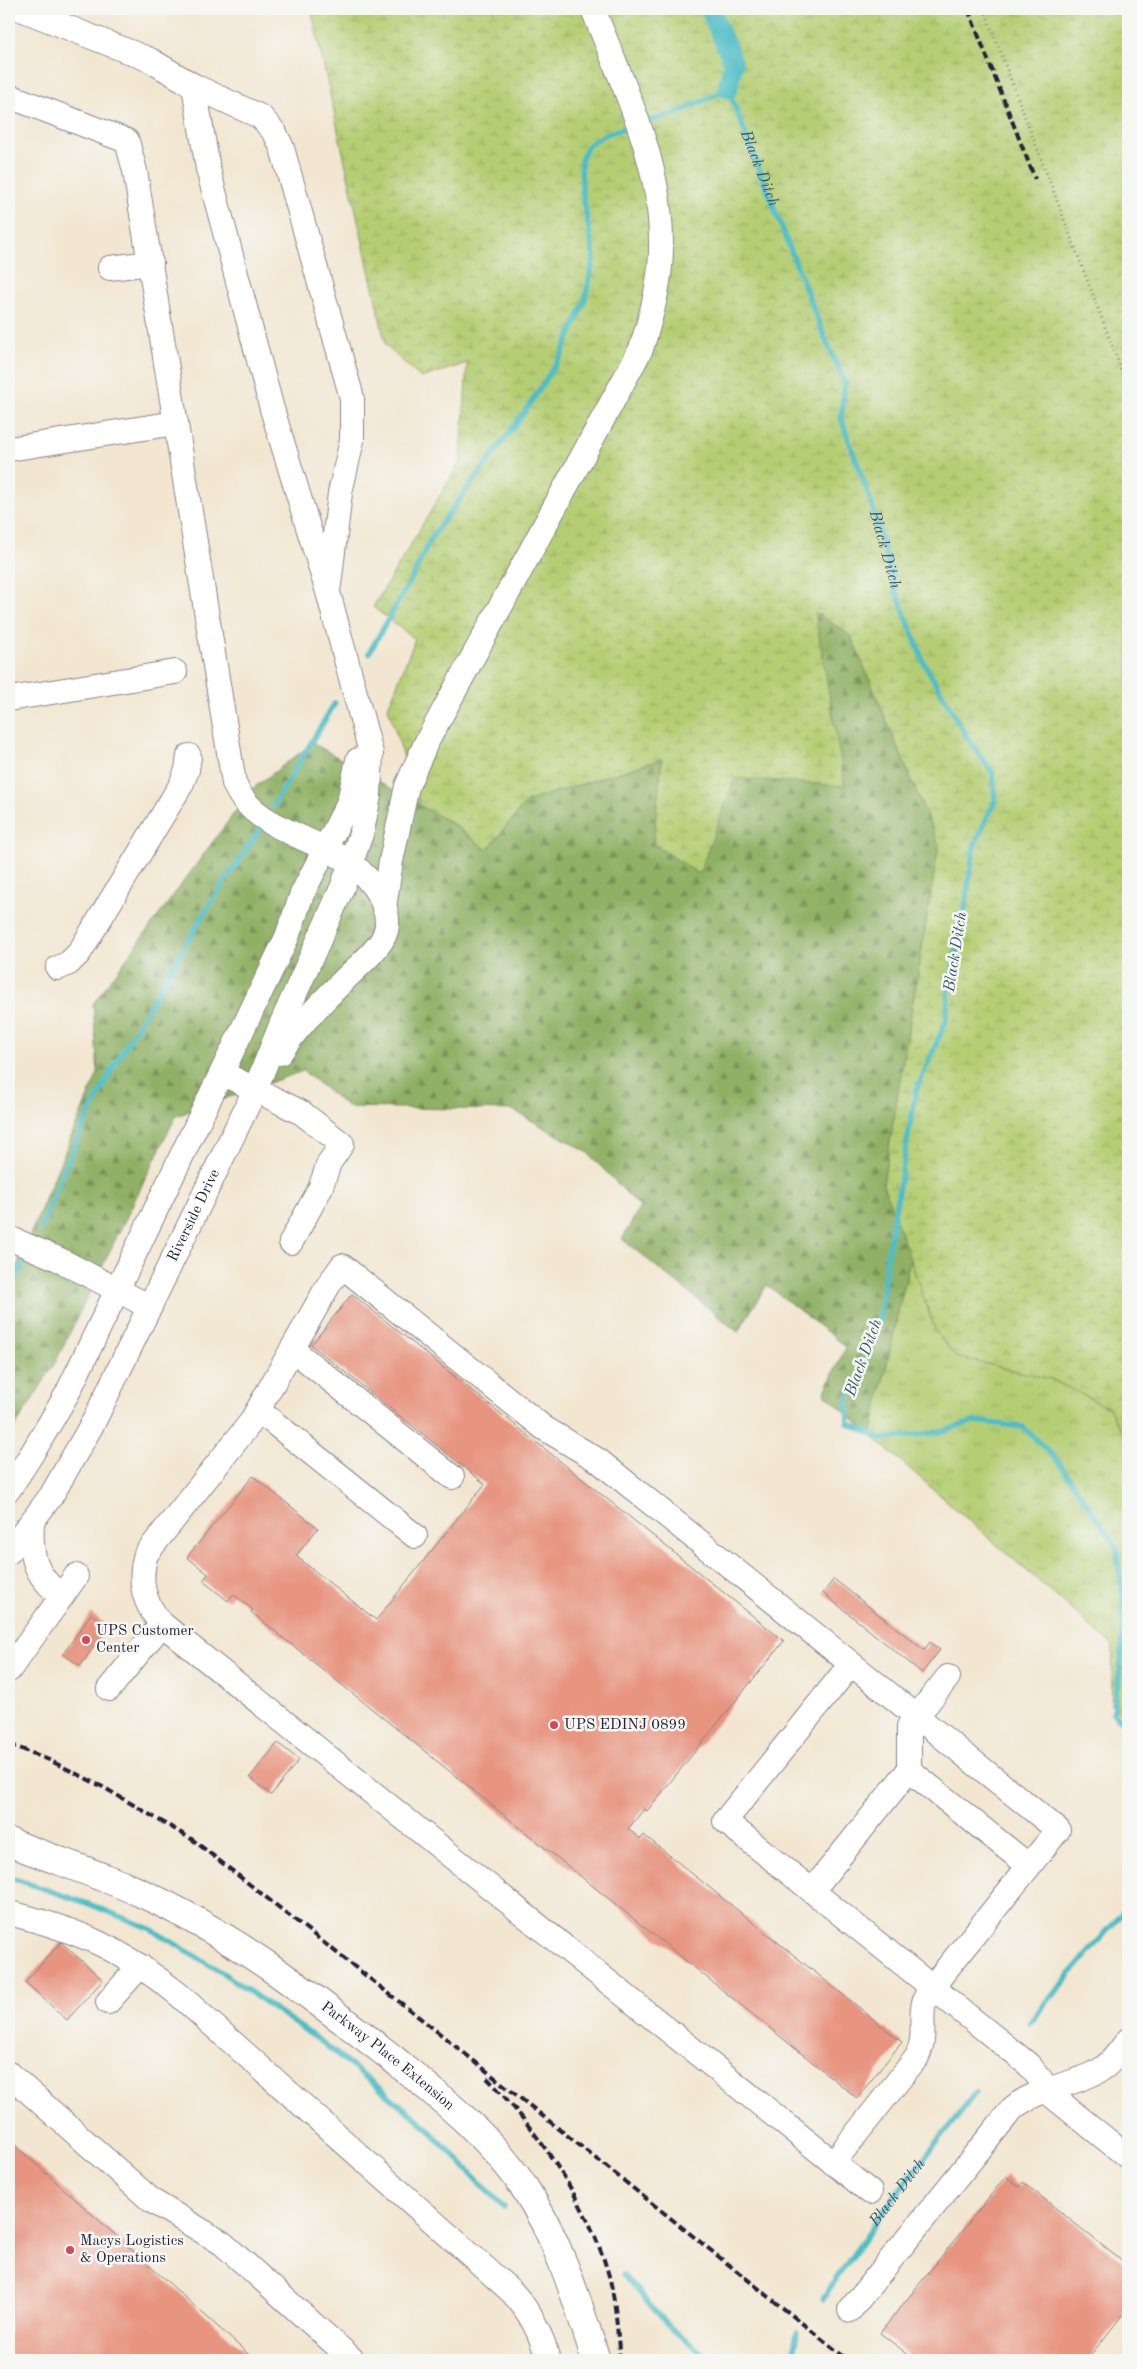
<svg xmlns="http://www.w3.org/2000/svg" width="1137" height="2369" viewBox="0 0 1137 2369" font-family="'Old Standard TT',serif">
<defs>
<pattern id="grass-tufts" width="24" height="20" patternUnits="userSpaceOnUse" patternTransform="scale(1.25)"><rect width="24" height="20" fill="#b5ce73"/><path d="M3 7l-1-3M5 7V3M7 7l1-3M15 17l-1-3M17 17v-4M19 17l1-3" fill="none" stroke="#9bb164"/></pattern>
<pattern id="forest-firs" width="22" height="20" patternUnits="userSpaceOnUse" patternTransform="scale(1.25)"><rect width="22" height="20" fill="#90b165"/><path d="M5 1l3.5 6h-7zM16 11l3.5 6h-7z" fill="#759054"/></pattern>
<pattern id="wetland-marsh" width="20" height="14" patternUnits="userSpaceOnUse" patternTransform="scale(1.25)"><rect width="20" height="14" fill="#b5ce73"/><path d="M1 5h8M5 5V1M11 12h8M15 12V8" fill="none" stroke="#9bb164"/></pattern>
</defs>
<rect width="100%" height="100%" fill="#f6f6f2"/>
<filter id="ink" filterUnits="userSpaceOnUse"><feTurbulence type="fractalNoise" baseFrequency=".02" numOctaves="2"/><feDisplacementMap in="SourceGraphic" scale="10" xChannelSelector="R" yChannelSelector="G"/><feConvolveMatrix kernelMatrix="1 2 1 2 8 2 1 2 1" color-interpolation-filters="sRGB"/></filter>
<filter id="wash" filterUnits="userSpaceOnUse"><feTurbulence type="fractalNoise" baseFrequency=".0096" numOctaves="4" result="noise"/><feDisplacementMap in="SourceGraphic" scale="20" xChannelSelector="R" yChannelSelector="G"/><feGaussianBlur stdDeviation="1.12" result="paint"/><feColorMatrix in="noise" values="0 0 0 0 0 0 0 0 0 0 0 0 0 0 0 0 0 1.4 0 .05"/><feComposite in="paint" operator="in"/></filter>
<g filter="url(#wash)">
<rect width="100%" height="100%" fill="#f2e6d0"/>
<polygon fill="url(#grass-tufts)" stroke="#6c7857" points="910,1259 936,1332 956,1357 1051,1379 1109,1408 1128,1442 1128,1719 1111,1706 1113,1646 871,1435"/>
<polygon fill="url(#forest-firs)" stroke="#596a50" points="814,611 851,636 939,845 883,1184 910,1259 871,1435 824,1393 846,1347 767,1285 738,1332 622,1239 640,1207 587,1152 513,1110 348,1107 303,1071 176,1116 55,1363 9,1437 9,1285 98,1073 93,1004 252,789 313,743 452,824 487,850 527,801 662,759 653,844 735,777"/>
<polygon fill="url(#wetland-marsh)" stroke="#6c7857" points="311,9 1128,9 1128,1442 1109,1408 1051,1379 956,1357 936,1332 883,1184 939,845 851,636 815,612 845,786 735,778 699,874 653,844 662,759 527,801 487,850 453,824 419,805 388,708 415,639 373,607 461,461 467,363 421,378 386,346"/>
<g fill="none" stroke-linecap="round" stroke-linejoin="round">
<g stroke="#4fbdc6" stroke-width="5.5">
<path id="s1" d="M644 122 677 113 728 89 826 341 845 383 841 418 870 499 896 591 924 663 969 740 993 773 995 801 974 846 964 915 949 987 946 1021 916 1091 887 1256 879 1324 847 1402 848 1423 883 1439 940 1432 975 1421 1023 1427 1057 1460 1116 1546 1123 1597 1122 1654 1113 1713 1128 1727"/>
<polyline points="369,653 413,576 431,538 526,410 561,356 584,303 594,257 582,192 581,160 588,145 606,134 632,126"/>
<polyline points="273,806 335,703"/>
<polyline points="40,1229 81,1130 111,1071 208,907 260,829"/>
<polyline points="9,1288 25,1261"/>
<polyline points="9,1877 89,1904 151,1929 223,1973 323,2043 421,2122 504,2207"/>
<polyline points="1029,2023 1128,1906"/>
<polyline points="623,2274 671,2328 711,2360"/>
<path id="s2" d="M823 2298 876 2221 976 2092"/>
<polyline points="792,2360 797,2333"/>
</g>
<polyline stroke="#4fbdc6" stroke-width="20" points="710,9 733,62 728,89"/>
</g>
<g id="blocks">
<g fill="#e79480">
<polygon points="352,1294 784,1641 647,1811 644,1809 628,1829 641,1839 644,1835 902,2042 857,2098 251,1612 253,1610 233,1594 228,1601 203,1581 208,1574 187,1557 253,1476 318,1528 296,1556 376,1620 485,1484 311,1345"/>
<polygon points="834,1579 924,1650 930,1642 940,1650 922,1673 823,1593"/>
<polygon points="91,1614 109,1626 80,1666 63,1654"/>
<polygon points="278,1743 299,1760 271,1795 250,1777"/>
<polygon points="61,1942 103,1980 67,2020 25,1982"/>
<polygon points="9,2140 255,2360 9,2360"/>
<polygon points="1006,2176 1019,2187 1023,2182 1128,2266 1128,2308 1087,2360 915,2360 880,2333"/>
</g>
</g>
</g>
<g filter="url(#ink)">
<use href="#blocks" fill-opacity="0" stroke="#8a8486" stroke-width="1"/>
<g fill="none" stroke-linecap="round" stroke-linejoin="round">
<defs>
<g id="minor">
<polyline points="21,9 150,60 194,86 261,117 275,133 282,148 352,398 352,440 340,493 329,585"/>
<path d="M9 96 127 141 135 171 234 783C251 828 315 837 350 863 372 879 398 913 382 940 373 955 357 967 345 979 321 1003 299 1025 280 1053"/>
<polyline points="110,268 151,263"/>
<polyline points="9,449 176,423"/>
<polyline points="9,699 175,672"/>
<path d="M384 908 391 861 407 786 426 743 641 349C652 314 662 278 661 241 661 160 622 83 593 9"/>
<polyline points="58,968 69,963 79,953 181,785 187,770 189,756"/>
<polyline points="222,1073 302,1113 342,1144 329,1163 320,1189 291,1242"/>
<polyline points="9,1238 58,1259 150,1307"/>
<polyline points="292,1349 452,1477"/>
<polyline points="258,1410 415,1536"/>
<polyline points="9,1489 33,1452 67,1394 287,937 302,894 349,802 358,760"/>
<path id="s3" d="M9 1552 51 1496 94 1421 255 1090 281 1025 342 888 362 831 369 796 371 753 328 592 272 409 208 169 194 86"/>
<polyline points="62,1596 76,1576"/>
<polyline points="851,1664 725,1821 1029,2065 1041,2080 1045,2090 1128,2157"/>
<path d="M9 1670 62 1596C34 1576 30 1555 32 1522"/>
<polyline points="109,1689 162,1624"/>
<polyline points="909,1770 1029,1866"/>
<polyline points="812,1891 909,1770 909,1726 948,1677"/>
<path d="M9 1913C79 1930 121 1949 178 1994L512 2292C531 2313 541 2333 548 2360"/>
<polyline points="108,2002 140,1966"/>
<polyline points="9,2074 152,2201 222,2243 353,2360"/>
<path d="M833 2163 917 2057C929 2031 916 2015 928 1992L1058 1830 599 1461 544 1428 342 1266 329 1284 251 1422 146 1554C138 1581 143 1603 162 1624L870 2192"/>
<path d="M850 2310 1012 2109C1037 2087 1074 2086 1102 2069 1113 2062 1120 2050 1128 2040"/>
</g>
<g id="major">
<path id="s4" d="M9 1842C52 1859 96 1873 139 1892 232 1934 312 1996 392 2058 440 2097 489 2135 524 2187 559 2240 577 2300 596 2360"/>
</g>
</defs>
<use href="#minor" stroke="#8a8486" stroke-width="26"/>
<use href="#major" stroke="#8a8486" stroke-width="30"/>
<polyline stroke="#8a8486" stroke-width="3" stroke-dasharray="1 4" stroke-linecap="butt" points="984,9 1128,387"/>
<use href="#minor" stroke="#fff" stroke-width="24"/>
<use href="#major" stroke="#fff" stroke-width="28"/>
<g stroke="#22223b" stroke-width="4" stroke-dasharray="8 4" stroke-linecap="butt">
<polyline points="968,9 1035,179"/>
<polyline points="9,1744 49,1760 103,1787 193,1840 434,2029 848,2360"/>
<path d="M487 2078C536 2128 585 2200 606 2266 616 2296 617 2329 620 2360"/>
</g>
</g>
</g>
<g fill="#d1495b" stroke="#f6f6f2" stroke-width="2">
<circle cx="86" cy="1640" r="5"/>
<circle cx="554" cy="1725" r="5"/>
<circle cx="70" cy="2250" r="5"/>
</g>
<g text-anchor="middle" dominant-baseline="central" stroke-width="5" stroke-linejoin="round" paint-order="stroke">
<g font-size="15" fill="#22223b" stroke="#f6f6f2">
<text stroke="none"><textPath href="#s3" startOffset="385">Riverside Drive</textPath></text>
<text stroke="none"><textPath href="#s4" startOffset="438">Parkway Place Extension</textPath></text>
</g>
<g font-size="15" fill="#22223b" stroke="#f6f6f2" text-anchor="start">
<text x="96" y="1631">UPS Customer<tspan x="96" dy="17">Center</tspan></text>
<text x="564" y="1725">UPS EDINJ 0899</text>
<text x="80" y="2241">Macys Logistics<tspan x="80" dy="17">&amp; Operations</tspan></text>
</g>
<g font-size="16" font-style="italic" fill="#32586c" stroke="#f6f6f2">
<text stroke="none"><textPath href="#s1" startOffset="176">Black Ditch</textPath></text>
<text stroke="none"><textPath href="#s1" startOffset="581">Black Ditch</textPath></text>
<text transform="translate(956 952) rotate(-81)">Black Ditch</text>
<text transform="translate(864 1358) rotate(-70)">Black Ditch</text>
<text stroke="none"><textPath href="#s2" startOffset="129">Black Ditch</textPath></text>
</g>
</g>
<rect width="1137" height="2369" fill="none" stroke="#f6f6f2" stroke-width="30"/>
</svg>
